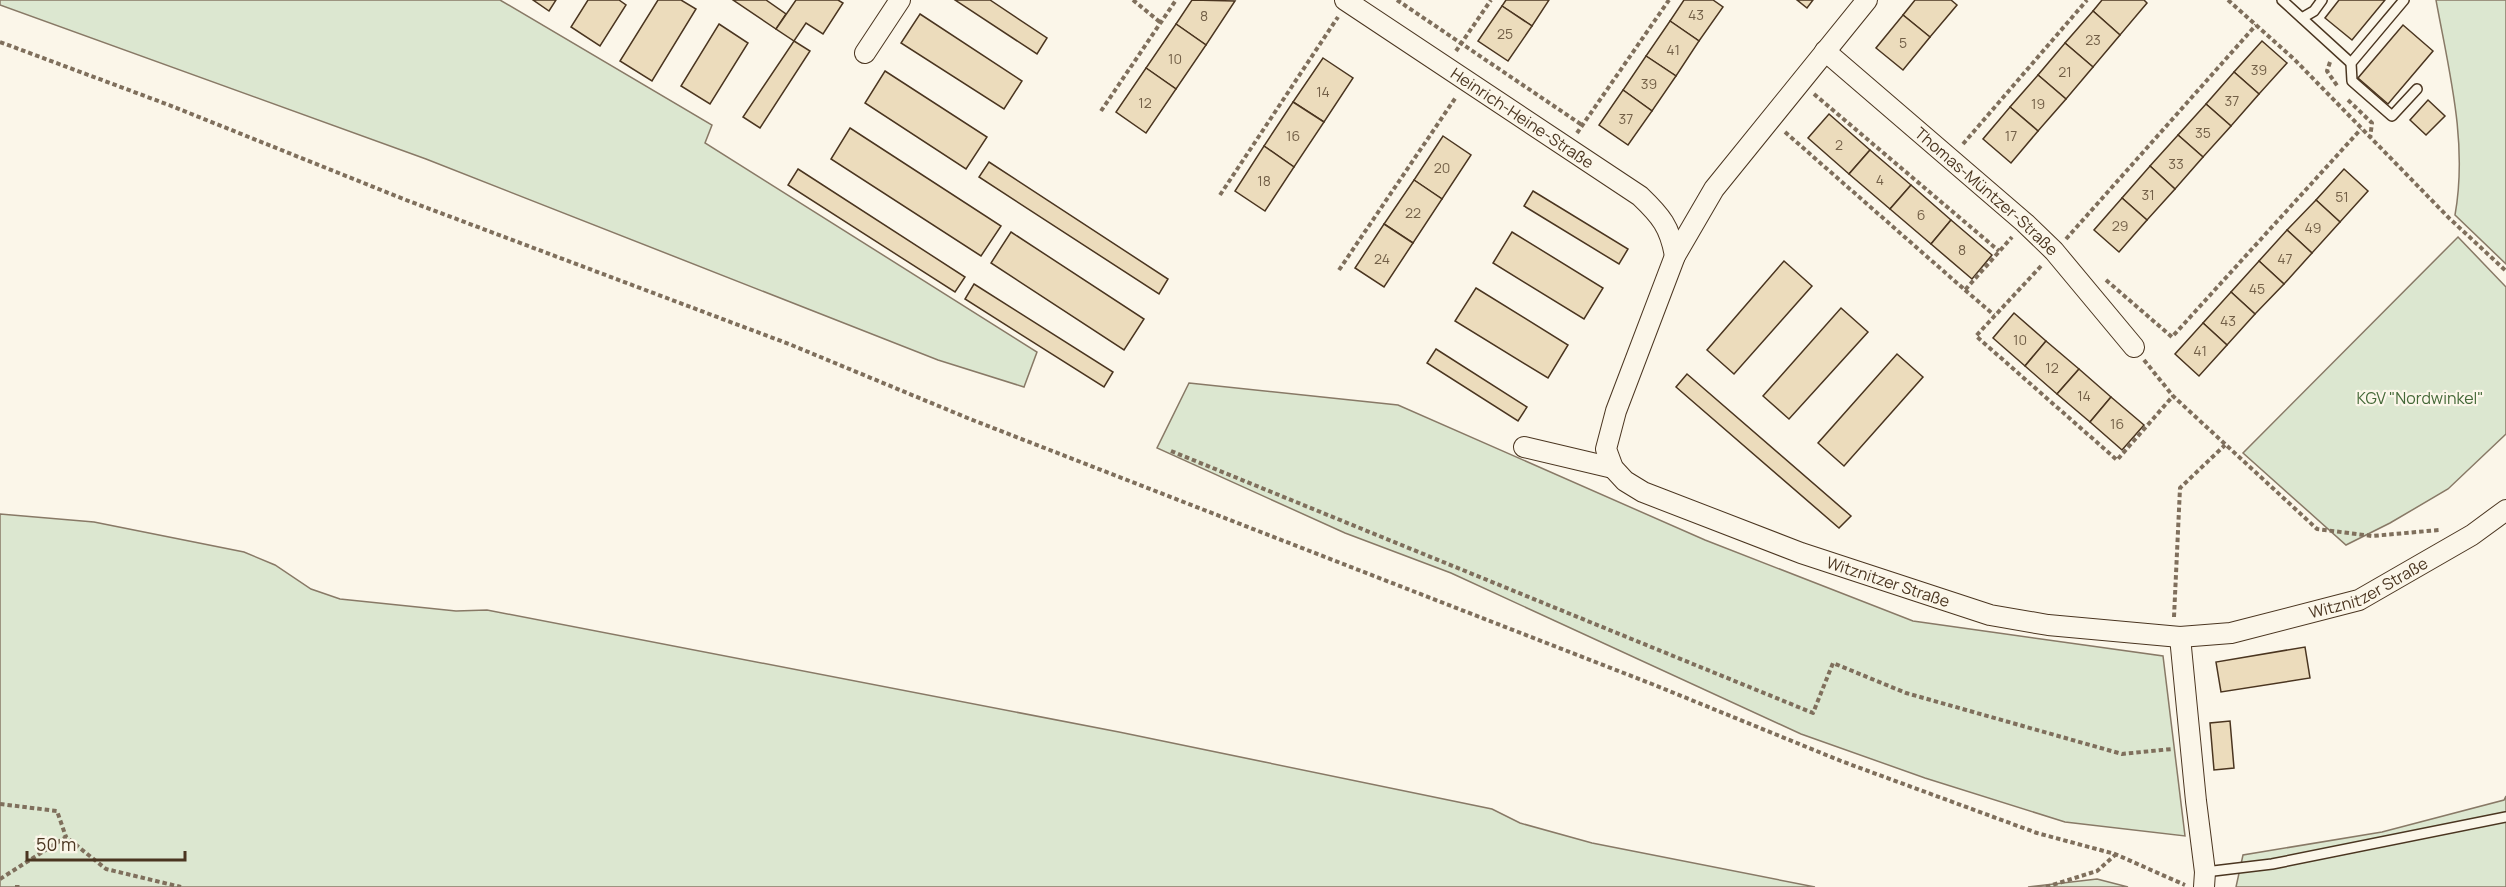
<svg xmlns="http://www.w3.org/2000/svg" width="2506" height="887" viewBox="0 0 2506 887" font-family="Manrope,sans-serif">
<rect width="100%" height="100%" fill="#fbf6e9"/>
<g fill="#dce7d0" stroke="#887966" stroke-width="1.5">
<polygon points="0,0 500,0 712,125 705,143 1037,352 1024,387 938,360 426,159 0,5"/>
<path d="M2436 0H2506V264L2455 215C2468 143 2449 71 2436 0Z"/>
<polygon points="2458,237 2506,287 2506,434 2448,489 2390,523 2346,545 2243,453"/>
<polygon points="1189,383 1398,405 1705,540 1913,621 2163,656 2185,836 2065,822 1925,778 1801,734 1451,573 1345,533 1157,448"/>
<polygon points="0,514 94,522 244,552 275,565 311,589 340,599 456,611 487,610 1119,732 1492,809 1520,823 1592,843 1815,887 0,887"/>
<polygon points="2506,796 2506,887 2236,887 2243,855 2382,832 2504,800"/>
<polygon points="2097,879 2128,887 2028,887"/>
</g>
<g fill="#ecdcbc" stroke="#4a3520" stroke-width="1.5">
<polygon points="533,0 556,0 549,11"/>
<polygon points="588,0 619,0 626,5 600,46 571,27"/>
<polygon points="658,0 681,0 696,9 652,81 620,61"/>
<polygon points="733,0 766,0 786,14 776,29"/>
<polygon points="796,0 838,0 843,3 823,34 806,23 794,41 776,29"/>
<polygon points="955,0 990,0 1047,38 1037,54"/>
<polygon points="1192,0 1235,1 1206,45 1176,24"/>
<polygon points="1506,0 1549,0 1532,26 1502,6"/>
<polygon points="1684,0 1713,0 1723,7 1699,41 1670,21"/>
<polygon points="1797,0 1813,0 1807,8"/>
<polygon points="1915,0 1951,0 1957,5 1930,37 1903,15"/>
<polygon points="2102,0 2144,0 2147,3 2120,35 2093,11"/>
<polygon points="2339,0 2385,0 2352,40 2325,18"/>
<polygon points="1502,6 1532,26 1508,61 1478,41"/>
<polygon points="2093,11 2120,35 2093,67 2065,43"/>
<polygon points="920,14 1022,81 1004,109 901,43"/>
<polygon points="1903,15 1930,37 1903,70 1876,48"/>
<polygon points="1670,21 1699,41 1676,76 1646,56"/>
<polygon points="719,24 748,43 710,104 681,86"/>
<polygon points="1176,24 1206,45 1176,89 1146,68"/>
<polygon points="2403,25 2433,51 2388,104 2358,78"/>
<polygon points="794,41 810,51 760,128 743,117"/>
<polygon points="2262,41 2287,63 2259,94 2234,72"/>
<polygon points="2065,43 2093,67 2066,99 2038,75"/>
<polygon points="1646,56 1676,76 1652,111 1623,90"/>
<polygon points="1323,58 1353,78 1324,122 1293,102"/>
<polygon points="1146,68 1176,89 1146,133 1116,112"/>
<polygon points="885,71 987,137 966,169 865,103"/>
<polygon points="2234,72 2259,94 2231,126 2206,104"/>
<polygon points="2038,75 2066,99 2038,131 2010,107"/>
<polygon points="1623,90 1652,111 1628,145 1599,125"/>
<polygon points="2428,100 2445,116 2426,135 2410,120"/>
<polygon points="1293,102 1324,122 1294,167 1264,146"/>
<polygon points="2206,104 2231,126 2203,157 2178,135"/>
<polygon points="2010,107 2038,131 2011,163 1983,139"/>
<polygon points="1829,114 1870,150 1849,174 1808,138"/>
<polygon points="850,128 1001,226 981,256 831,159"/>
<polygon points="2178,135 2203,157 2175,189 2150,166"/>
<polygon points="1443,136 1471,155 1442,199 1414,180"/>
<polygon points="1264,146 1294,167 1265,211 1235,191"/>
<polygon points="1870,150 1911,185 1890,209 1849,174"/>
<polygon points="989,162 1168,279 1159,294 979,177"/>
<polygon points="2150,166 2175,189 2147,220 2122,198"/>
<polygon points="798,169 965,277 955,292 788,185"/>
<polygon points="2344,169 2368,191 2340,222 2316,200"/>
<polygon points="1414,180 1442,199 1413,243 1384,224"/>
<polygon points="1911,185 1951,220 1931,244 1890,209"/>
<polygon points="1533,191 1628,249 1619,264 1524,206"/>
<polygon points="2122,198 2147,220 2119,252 2094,230"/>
<polygon points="2316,200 2340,222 2312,253 2287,230"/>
<polygon points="1951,220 1992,255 1972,279 1931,244"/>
<polygon points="1384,224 1413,243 1384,287 1355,268"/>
<polygon points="2287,230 2312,253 2284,284 2259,261"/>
<polygon points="1011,232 1144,319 1124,350 991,263"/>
<polygon points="1512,232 1603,288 1584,319 1493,263"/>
<polygon points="1784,261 1812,286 1734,374 1707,350"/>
<polygon points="2259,261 2284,284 2255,314 2231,292"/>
<polygon points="974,284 1113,372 1104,387 965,299"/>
<polygon points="1476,288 1568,345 1548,378 1455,321"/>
<polygon points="2231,292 2255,314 2227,345 2203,323"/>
<polygon points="1841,308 1868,332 1789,419 1763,396"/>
<polygon points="2014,313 2046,341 2025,366 1993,338"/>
<polygon points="2203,323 2227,345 2199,376 2175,354"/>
<polygon points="2046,341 2079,369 2057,394 2025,366"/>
<polygon points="1436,349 1527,407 1518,421 1427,363"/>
<polygon points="1897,354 1923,377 1844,466 1818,443"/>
<polygon points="2079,369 2111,397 2090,422 2057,394"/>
<polygon points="1687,374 1851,516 1839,528 1676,387"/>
<polygon points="2111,397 2144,425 2122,450 2090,422"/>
<polygon points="2305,647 2310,678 2221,692 2216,662"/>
<polygon points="2230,721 2234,768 2214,770 2210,723"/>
</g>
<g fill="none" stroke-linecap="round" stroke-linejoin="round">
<defs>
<g id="lane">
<polyline points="2282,0 2351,63"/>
<polyline points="2404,0 2351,63 2352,81 2392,116 2417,89"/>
<polyline points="2302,18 2314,11 2322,0"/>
<polyline points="2205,872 2272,864 2506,817"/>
</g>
<g id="street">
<path id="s1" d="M1345 0 1640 196C1661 216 1670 227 1675 256"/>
<path id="s2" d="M1867 0 1714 189 1675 256 1616 411 1606 449 1613 468 1625 481 1643 492 1801 553 1990 615 2048 625 2180 637 2231 633 2359 600 2472 535 2506 510"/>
<path id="s3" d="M1825 51 2025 223 2054 251 2134 347"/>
<polyline points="865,53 900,0"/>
<polyline points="1524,447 1613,468"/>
<polyline points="2180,637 2196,801 2205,872 2204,887"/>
</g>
</defs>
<use href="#lane" stroke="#4a3520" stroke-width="12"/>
<use href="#street" stroke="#4a3520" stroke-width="22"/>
<g stroke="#7f6f5c" stroke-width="4" stroke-dasharray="4.5 3" stroke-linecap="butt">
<polyline points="1133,0 1161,23"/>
<polyline points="1397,0 1582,125"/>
<polyline points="2228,0 2294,59 2449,218 2506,271"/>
<polyline points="0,42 169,105 406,200 789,344 970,419 1652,684 1841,761 2037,833 2115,854 2185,885"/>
<polyline points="1456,51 1491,0"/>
<polyline points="2330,62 2327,71 2338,87"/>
<polyline points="1814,94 1999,251"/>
<polyline points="2348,100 2372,123 2370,138"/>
<polyline points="1101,111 1176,0"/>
<polyline points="1785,132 1965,290 2012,237"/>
<polyline points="1577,133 1669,0"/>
<polyline points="1963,144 2087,0"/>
<polyline points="1220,195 1338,17"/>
<polyline points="2066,239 2256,25"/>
<polyline points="2041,266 1976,336 2117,460 2173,396"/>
<polyline points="1339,270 1456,97"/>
<polyline points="2106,280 2172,337 2361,129"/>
<polyline points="1965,290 1994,315"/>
<polyline points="2144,360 2173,396 2317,529 2372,536 2439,530"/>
<polyline points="1171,451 1813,713 1833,663 1906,693 2122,754 2172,749"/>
<polyline points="2174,617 2180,488 2225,445"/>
<polyline points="0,804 57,811 66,837"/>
<polyline points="0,879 66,837 106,869 181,887"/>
<polyline points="15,887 20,887"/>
<polyline points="2046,887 2097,871 2115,855"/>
</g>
<use href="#lane" stroke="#fbf6e9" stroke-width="9"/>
<use href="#street" stroke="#fbf6e9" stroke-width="20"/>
</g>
<g text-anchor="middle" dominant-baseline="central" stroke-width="4.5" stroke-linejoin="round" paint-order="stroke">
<g font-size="14" fill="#725f47">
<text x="1696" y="14">43</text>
<text x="1204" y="15">8</text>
<text x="1505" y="33">25</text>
<text x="2093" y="39">23</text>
<text x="1903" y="42">5</text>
<text x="1673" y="49">41</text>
<text x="1175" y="58">10</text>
<text x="2259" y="69">39</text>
<text x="2065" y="71">21</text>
<text x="1649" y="83">39</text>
<text x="1323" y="91">14</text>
<text x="2232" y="100">37</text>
<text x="1145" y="102">12</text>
<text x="2038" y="103">19</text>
<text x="1626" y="118">37</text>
<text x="2203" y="132">35</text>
<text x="1293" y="135">16</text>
<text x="2011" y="135">17</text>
<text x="1839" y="144">2</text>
<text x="2176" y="163">33</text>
<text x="1442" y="167">20</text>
<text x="1880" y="179">4</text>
<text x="1264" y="180">18</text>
<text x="2148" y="194">31</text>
<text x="2342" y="196">51</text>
<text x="1413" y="212">22</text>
<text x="1921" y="214">6</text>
<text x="2120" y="225">29</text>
<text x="2313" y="227">49</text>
<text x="1962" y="249">8</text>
<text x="1382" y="258">24</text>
<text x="2285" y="258">47</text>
<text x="2257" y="288">45</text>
<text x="2228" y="320">43</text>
<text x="2020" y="339">10</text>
<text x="2200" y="350">41</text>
<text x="2052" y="367">12</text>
<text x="2084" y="395">14</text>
<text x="2117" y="423">16</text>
</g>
<g font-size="16" fill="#4a3520" stroke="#fbf6e9">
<text stroke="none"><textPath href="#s1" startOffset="213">Heinrich-Heine-Straße</textPath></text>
<text stroke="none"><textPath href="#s3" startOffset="214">Thomas-Müntzer-Straße</textPath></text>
<text stroke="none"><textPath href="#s2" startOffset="846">Witznitzer Straße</textPath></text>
<text stroke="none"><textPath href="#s2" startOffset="1341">Witznitzer Straße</textPath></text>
</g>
<g font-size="16" fill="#436837" stroke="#fbf6e9">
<text x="2420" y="398">KGV "Nordwinkel"</text>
</g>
</g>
<path d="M27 851v9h158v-9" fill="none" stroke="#4a3520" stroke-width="3"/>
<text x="36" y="851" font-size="18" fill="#4a3520" stroke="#fbf6e9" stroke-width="4.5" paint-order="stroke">50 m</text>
</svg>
